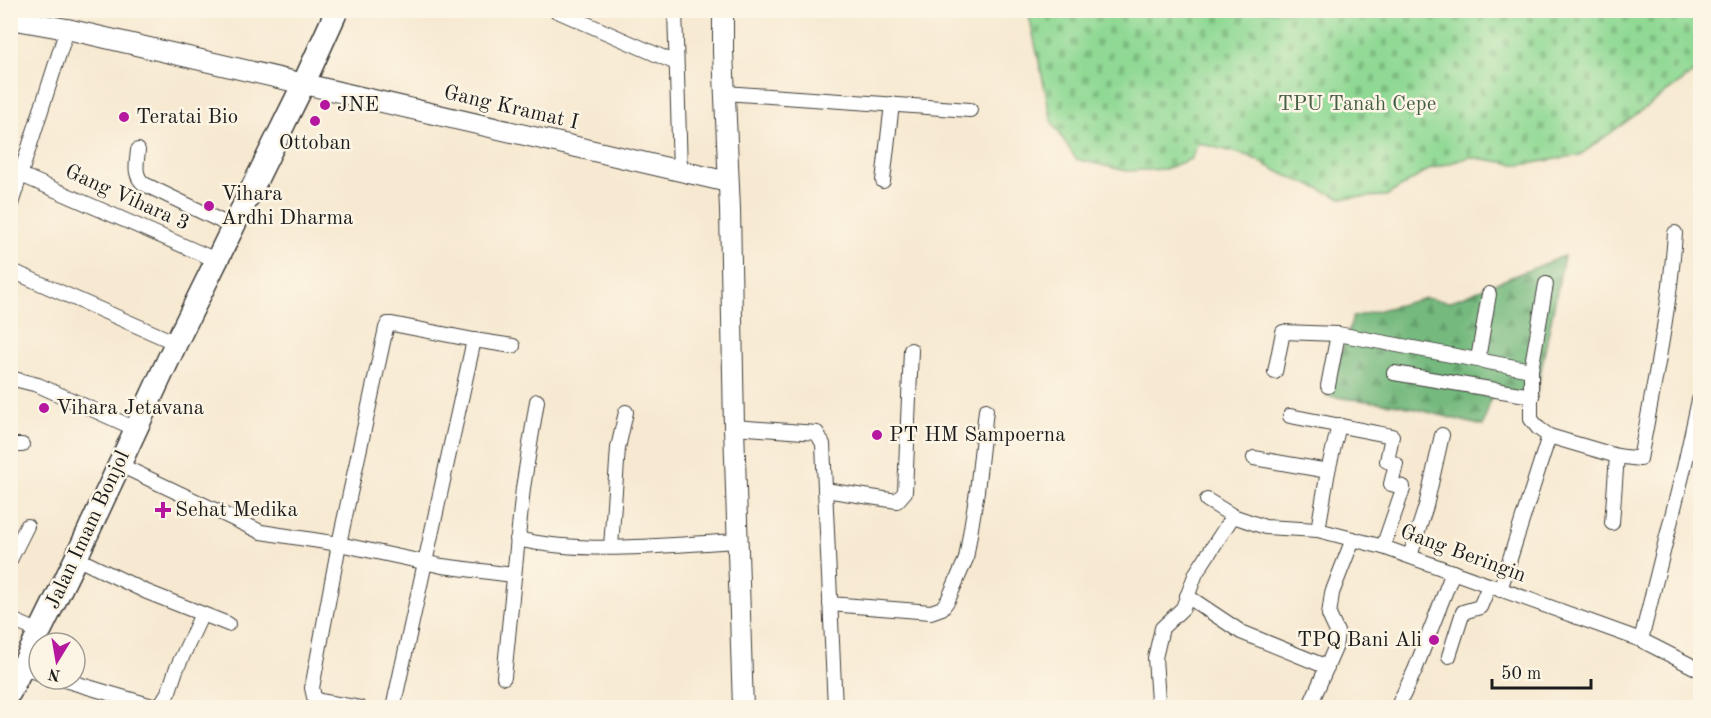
<svg xmlns="http://www.w3.org/2000/svg" width="1711" height="718" viewBox="0 0 1711 718" font-family="'Old Standard TT',serif">
<defs>
<pattern id="forest-firs" width="22" height="20" patternUnits="userSpaceOnUse" patternTransform="scale(1.5)"><rect width="22" height="20" fill="#74b97e"/><path d="M5 1l3.5 6h-7zM16 11l3.5 6h-7z" fill="#649e6c"/></pattern>
<pattern id="cemetery-stones" width="16" height="16" patternUnits="userSpaceOnUse" patternTransform="scale(1.5)"><rect width="16" height="16" fill="#90d994"/><path d="M2 7V4a2 2 0 0 1 4 0v3zM10 15v-3a2 2 0 0 1 4 0v3z" fill="#7cba7f"/></pattern>
</defs>
<rect width="100%" height="100%" fill="#fcf5e5"/>
<filter id="ink" filterUnits="userSpaceOnUse"><feTurbulence type="fractalNoise" baseFrequency=".0167" numOctaves="2"/><feDisplacementMap in="SourceGraphic" scale="12" xChannelSelector="R" yChannelSelector="G"/><feConvolveMatrix kernelMatrix="1 2 1 2 8 2 1 2 1" color-interpolation-filters="sRGB"/></filter>
<filter id="wash" filterUnits="userSpaceOnUse"><feTurbulence type="fractalNoise" baseFrequency=".008" numOctaves="4" result="noise"/><feDisplacementMap in="SourceGraphic" scale="24" xChannelSelector="R" yChannelSelector="G"/><feGaussianBlur stdDeviation="1.35" result="paint"/><feColorMatrix in="noise" values="0 0 0 0 0 0 0 0 0 0 0 0 0 0 0 0 0 1.4 0 .05"/><feComposite in="paint" operator="in"/></filter>
<g filter="url(#wash)">
<rect width="100%" height="100%" fill="#f7e9d1"/>
<polygon fill="url(#forest-firs)" stroke="#486a4d" stroke-width="1.5" points="1564,256 1535,401 1492,394 1483,426 1400,405 1327,396 1353,317 1425,298 1449,302"/>
<polygon fill="url(#cemetery-stones)" stroke="#567a58" stroke-width="1.5" points="1028,11 1700,11 1700,68 1580,155 1521,165 1470,157 1430,169 1386,196 1341,198 1285,175 1249,156 1198,143 1191,159 1165,169 1127,171 1076,159 1052,122"/>
</g>
<g filter="url(#ink)">
<g fill="none" stroke-linecap="round" stroke-linejoin="round">
<defs>
<g id="street">
<polyline points="555,10 676,63"/>
<polyline points="675,10 680,170"/>
<polyline points="725,93 970,110"/>
<path d="M138 150C137 163 133 175 144 184L233 227"/>
<polyline points="21,175 216,260"/>
<polyline points="883,181 892,104"/>
<polyline points="10,207 67,29"/>
<polyline points="10,270 176,343"/>
<polyline points="1478,359 1489,294"/>
<polyline points="1531,370 1546,284"/>
<polyline points="1275,372 1283,332 1338,334 1531,370 1531,419 1538,428 1549,436 1500,590"/>
<polyline points="1394,373 1532,396"/>
<polyline points="10,378 38,385 136,429"/>
<polyline points="1328,386 1338,334"/>
<polyline points="1290,416 1392,436 1387,461 1396,464 1391,484 1403,487 1403,489 1383,547"/>
<polyline points="734,427 817,433 823,444 835,708"/>
<path d="M1549 436 1617 456 1640 459C1654 384 1670 309 1675 233"/>
<polyline points="10,445 22,445"/>
<polyline points="1254,458 1328,471"/>
<polyline points="120,465 261,532 339,544 442,566 513,575"/>
<polyline points="825,490 897,501 905,492 911,350"/>
<polyline points="1207,500 1233,516 1265,527 1318,530 1383,547 1641,640 1700,670"/>
<polyline points="1612,523 1617,456"/>
<polyline points="1318,530 1328,471 1339,425"/>
<path d="M517 539C588 555 665 545 737 541"/>
<polyline points="611,547 618,448 626,412"/>
<polyline points="1410,556 1426,506 1442,435"/>
<polyline points="76,558 147,592 228,624"/>
<polyline points="10,560 27,526"/>
<polyline points="1187,596 1241,632 1327,667"/>
<polyline points="830,604 931,612 942,608 948,600 966,559 977,491 986,410"/>
<polyline points="10,619 40,632"/>
<polyline points="1641,640 1685,464 1699,400 1700,400"/>
<polyline points="1449,656 1463,612 1480,607 1489,586"/>
<polyline points="21,668 39,673"/>
<polyline points="504,677 523,488 537,401"/>
<polyline points="61,679 159,708"/>
<polyline points="159,707 169,691 176,670 202,614"/>
<polyline points="360,708 320,701 314,697 312,688 339,544 386,328 388,324 392,324 474,340 513,346"/>
<polyline points="393,708 474,340"/>
<polyline points="1156,708 1158,701 1155,658 1162,628 1183,608 1196,573 1233,516"/>
<polyline points="1309,708 1335,648 1337,632 1329,615 1332,593 1353,539"/>
<polyline points="1397,708 1415,670 1453,572"/>
</g>
<g id="secondary">
<polyline points="723,10 723,52 730,209 734,427 743,708"/>
<polyline points="10,19 67,29 728,182"/>
</g>
<polyline id="primary" points="10,692 76,558 176,343 303,85 337,10"/>
</defs>
<use href="#street" stroke="#3d3b37" stroke-width="16"/>
<use href="#secondary" stroke="#3d3b37" stroke-width="22"/>
<use href="#primary" stroke="#3d3b37" stroke-width="25"/>
<use href="#street" stroke="#fff" stroke-width="14"/>
<use href="#secondary" stroke="#fff" stroke-width="20"/>
<use href="#primary" stroke="#fff" stroke-width="22"/>
</g>
</g>
<g fill="#b5179e" stroke="#fcf5e5" stroke-width="2">
<circle cx="325" cy="105" r="6"/>
<circle cx="124" cy="117" r="6"/>
<circle cx="315" cy="121" r="6"/>
<circle cx="209" cy="206" r="6"/>
<circle cx="44" cy="408" r="6"/>
<circle cx="877" cy="435" r="6"/>
<path d="M160 501h6v6h6v6h-6v6h-6v-6h-6v-6h6z"/>
<circle cx="1434" cy="640" r="6"/>
</g>
<g text-anchor="middle" dominant-baseline="central" stroke-width="5" stroke-linejoin="round" paint-order="stroke">
<g font-size="21" fill="#455e46" stroke="#fcf5e5">
<text x="1357" y="104">TPU Tanah Cepe</text>
</g>
<g font-size="21" fill="#1c1c1c" stroke="#fcf5e5" text-anchor="start">
<text x="337" y="105">JNE</text>
<text x="136" y="117">Teratai Bio</text>
<text x="315" y="143" text-anchor="middle">Ottoban</text>
<text x="221" y="194">Vihara<tspan x="221" dy="24">Ardhi Dharma</tspan></text>
<text x="56" y="408">Vihara Jetavana</text>
<text x="889" y="435">PT HM Sampoerna</text>
<text x="175" y="510">Sehat Medika</text>
<text x="1422" y="640" text-anchor="end">TPQ Bani Ali</text>
</g>
<g font-size="21" fill="#1c1c1c" stroke="#fcf5e5">
<text transform="translate(511 108) rotate(13)">Gang Kramat I</text>
<text transform="translate(127 198) rotate(24)">Gang Vihara 3</text>
<text transform="translate(88 530) rotate(-65)">Jalan Imam Bonjol</text>
<text transform="translate(1463 554) rotate(20)">Gang Beringin</text>
</g>
</g>
<rect width="1711" height="718" fill="none" stroke="#fcf5e5" stroke-width="36"/>
<g transform="translate(57 661) rotate(191)"><circle r="28" fill="#fcf5e5" stroke="#a29e95" stroke-width="1.5"/>
<path d="M0-4.5L10 22L0 15L-10 22Z" fill="#b5179e"/>
<text y="-9" font-size="16" font-weight="bold" text-anchor="middle" fill="#1c1c1c">N</text>
</g>
<path d="M1492 679v9h99v-9" fill="none" stroke="#1c1c1c" stroke-width="3"/>
<text x="1501" y="679" font-size="18" fill="#1c1c1c" stroke="#fcf5e5" stroke-width="4.5" paint-order="stroke">50 m</text>
</svg>
